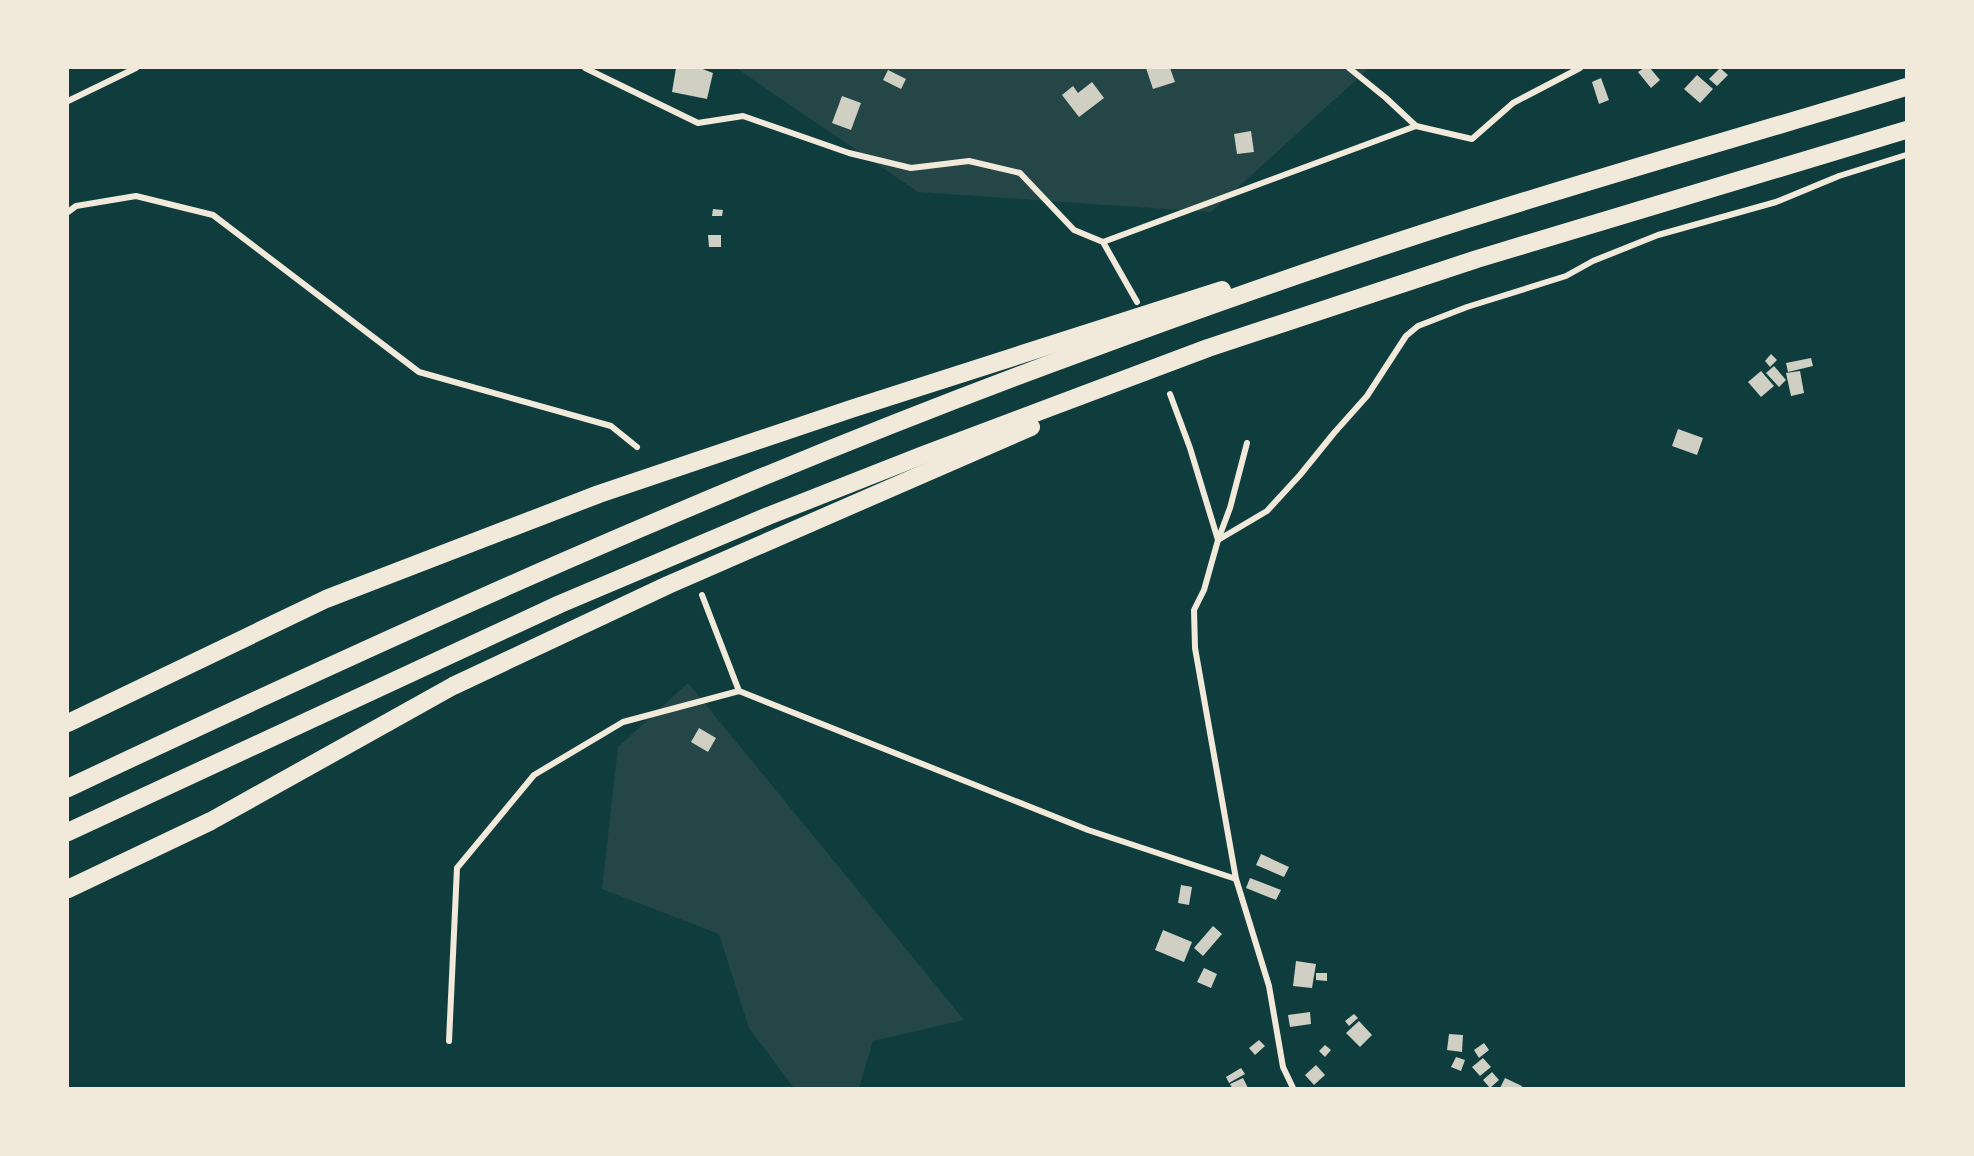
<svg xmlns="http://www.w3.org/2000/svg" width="1974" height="1156" viewBox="0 0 1974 1156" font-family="'Work Sans',sans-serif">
<rect width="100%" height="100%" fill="#0f3d3e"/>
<g fill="#244646">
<polygon points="736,68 1369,68 1211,212 918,192"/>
<polygon points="688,683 964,1020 873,1041 859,1088 794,1088 749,1028 719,934 602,889 618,747"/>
</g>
<g fill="#cfcfc3">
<polygon points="676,68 700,68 713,73 707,99 672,92"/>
<polygon points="1146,68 1170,68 1175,82 1153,89"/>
<polygon points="1644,68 1650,68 1660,80 1651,88 1638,72"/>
<polygon points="1720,68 1728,75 1717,86 1709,79"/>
<polygon points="888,70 906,79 901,89 883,80"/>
<polygon points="1697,75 1713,89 1700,103 1684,89"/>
<polygon points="1601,78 1609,100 1599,104 1592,82"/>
<polygon points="1092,82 1104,98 1079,117 1062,95 1073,86 1078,93"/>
<polygon points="842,96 861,103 851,130 832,123"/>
<polygon points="1251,131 1254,152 1237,154 1234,134"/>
<polygon points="713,209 723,210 722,216 712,216"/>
<polygon points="708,235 721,235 721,247 709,247"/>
<polygon points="1771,354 1777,360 1770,367 1765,361"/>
<polygon points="1811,358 1813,366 1788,372 1786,363"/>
<polygon points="1774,366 1786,380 1779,387 1766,373"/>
<polygon points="1761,371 1774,386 1761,397 1748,382"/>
<polygon points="1800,371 1804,393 1791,396 1786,373"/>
<polygon points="1678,429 1703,438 1697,455 1672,446"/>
<polygon points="699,728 716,738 708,752 691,742"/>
<polygon points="1261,854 1289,867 1284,877 1256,865"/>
<polygon points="1250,878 1281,890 1276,900 1246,888"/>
<polygon points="1181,885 1192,887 1189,905 1178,903"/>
<polygon points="1213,926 1222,934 1203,956 1194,948"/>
<polygon points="1163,930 1192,942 1184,962 1155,950"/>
<polygon points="1296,961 1316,964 1312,988 1293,986"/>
<polygon points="1204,968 1217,974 1211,988 1197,982"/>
<polygon points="1316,973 1327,973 1327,981 1316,980"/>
<polygon points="1310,1012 1311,1024 1290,1027 1288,1015"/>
<polygon points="1354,1014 1358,1018 1349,1026 1345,1021"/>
<polygon points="1359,1021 1372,1035 1360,1047 1346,1033"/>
<polygon points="1449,1034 1463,1035 1462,1052 1447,1050"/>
<polygon points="1259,1040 1265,1046 1255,1055 1249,1048"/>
<polygon points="1484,1043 1489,1050 1479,1058 1474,1050"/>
<polygon points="1325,1045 1331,1050 1325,1057 1319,1051"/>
<polygon points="1456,1057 1465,1060 1461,1071 1451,1067"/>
<polygon points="1483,1058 1491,1067 1480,1076 1472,1067"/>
<polygon points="1316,1065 1325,1075 1314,1085 1305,1075"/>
<polygon points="1241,1068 1245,1074 1229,1083 1226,1077"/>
<polygon points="1492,1072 1499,1080 1490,1088 1483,1080"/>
<polygon points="1243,1078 1248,1088 1232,1088 1230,1084"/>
<polygon points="1505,1078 1522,1086 1521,1088 1500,1088"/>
</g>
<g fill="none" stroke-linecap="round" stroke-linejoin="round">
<g stroke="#f1e9da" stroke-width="6">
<polyline points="585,68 698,123 743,116 849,153 911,168 969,161 1020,173 1074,230 1103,242 1137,302"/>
<polyline points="1349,68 1386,98 1416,126 1472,139 1513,103 1580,68"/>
<polyline points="68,101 136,68"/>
<polyline points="68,212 76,206 136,196 213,215 419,372 611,426 637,447"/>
<polyline points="1103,242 1416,126"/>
<polyline points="1170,394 1190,448 1218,540 1267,511 1300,475 1334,433 1367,396 1406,336 1418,326 1467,307 1566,276 1593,261 1658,235 1776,202 1839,176 1906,155"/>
<polyline points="1247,443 1230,508 1218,540 1204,590 1194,610 1195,648 1236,879 1269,986 1283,1067 1293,1088"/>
<polyline points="702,595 739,691 1088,830 1236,879"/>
<polyline points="449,1041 457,868 534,775 623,722 739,691"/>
</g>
<g stroke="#f1e9da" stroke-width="18">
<polyline points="68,723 326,599 599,494 851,409 1222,290"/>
<path d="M68 788C399 632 733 480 1077 354 1204 307 1332 262 1461 221 1609 174 1758 132 1906 87"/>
<polyline points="68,832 560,604 768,516 923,455 1208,348 1477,259 1906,130"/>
<polyline points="68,889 211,821 453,686 668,585 1031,427"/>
</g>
</g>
<rect width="1974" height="1156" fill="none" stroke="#f1e9da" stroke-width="138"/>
</svg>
